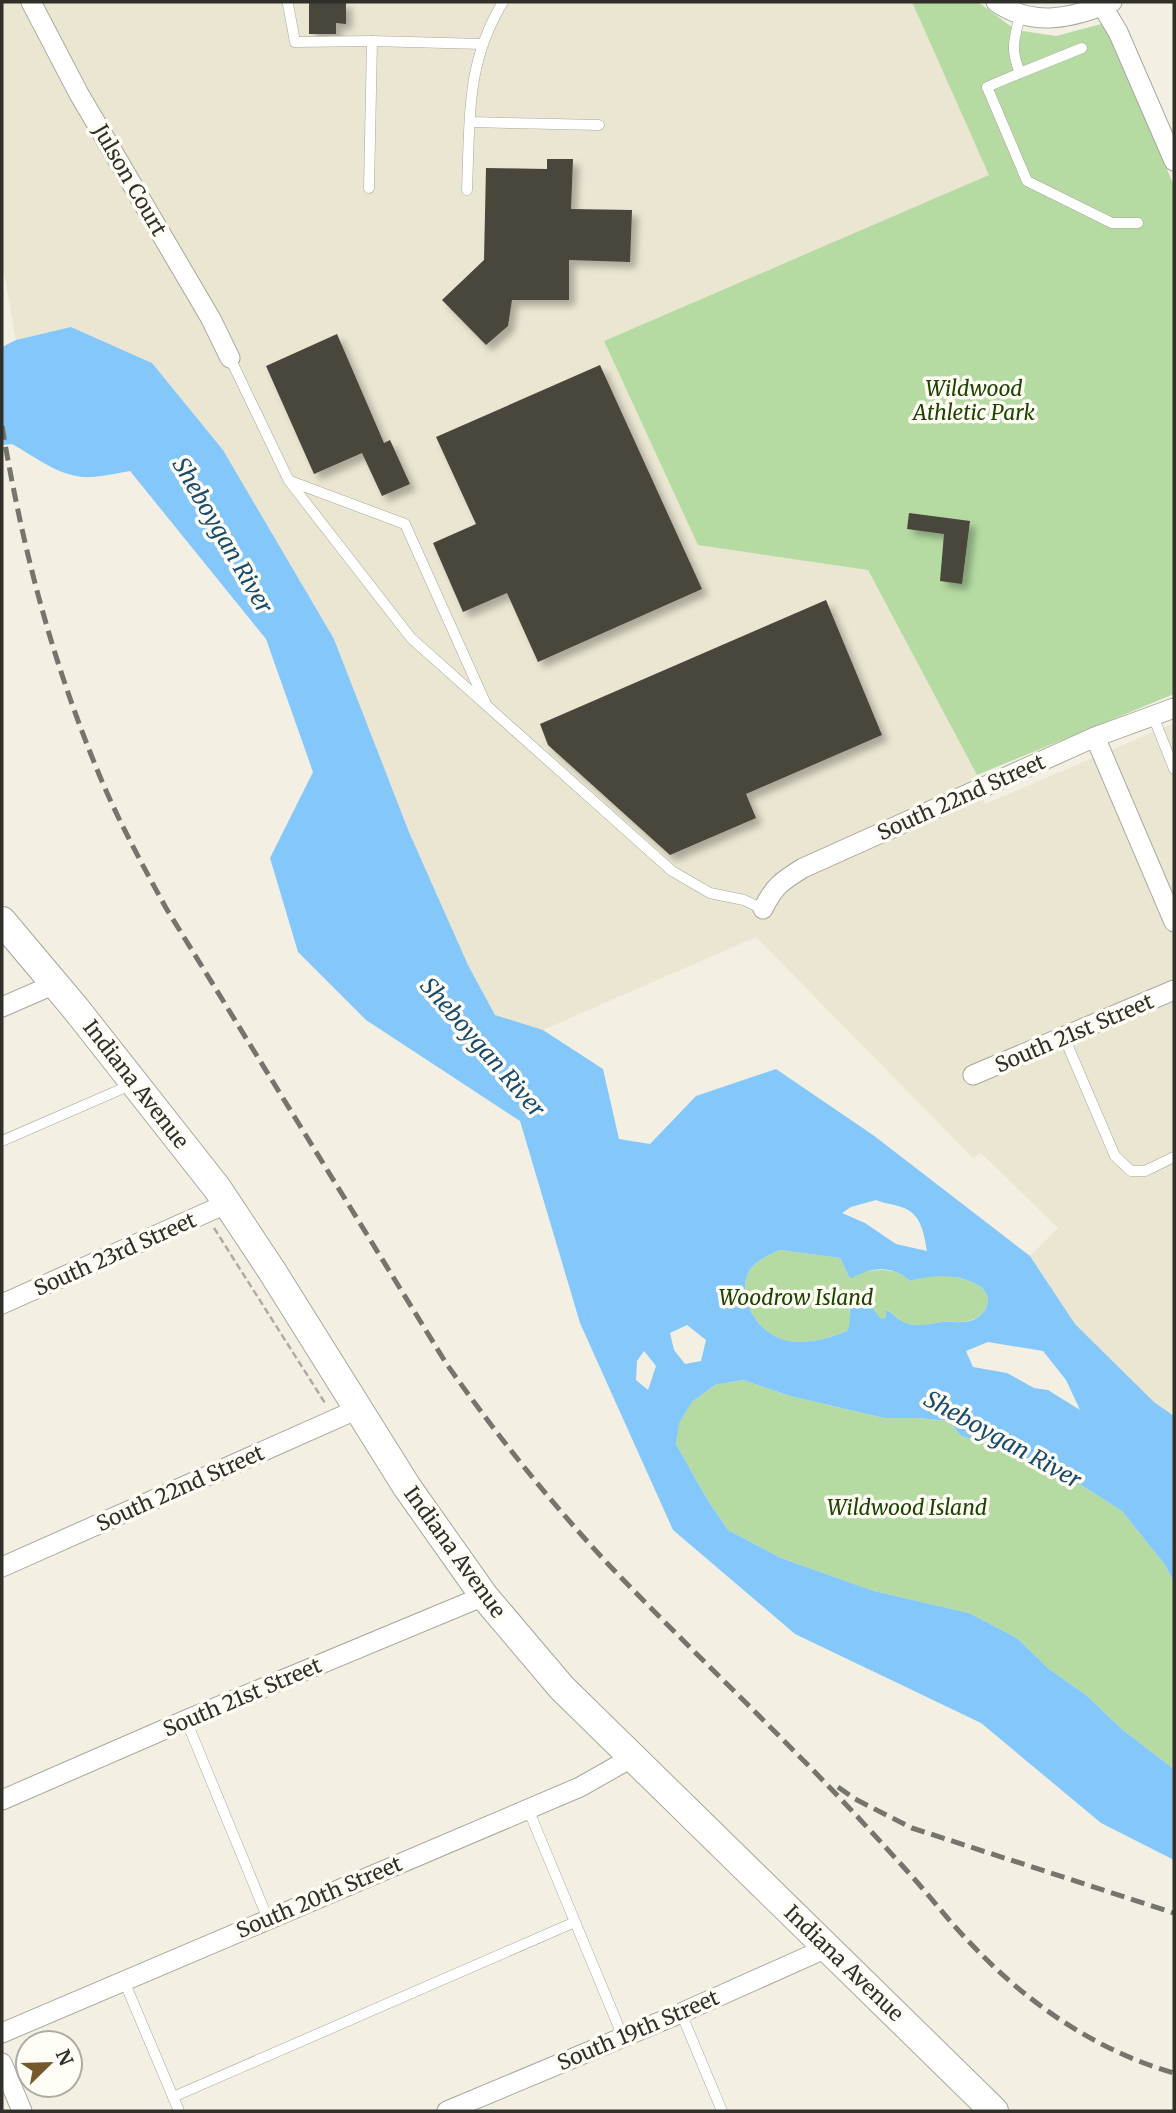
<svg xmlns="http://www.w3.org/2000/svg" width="1176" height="2113" viewBox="0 0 1176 2113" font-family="Merriweather,serif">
<defs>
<filter id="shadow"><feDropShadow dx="6" dy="6" stdDeviation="3.5" flood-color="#0004"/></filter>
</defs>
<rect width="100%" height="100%" fill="#f3f0e3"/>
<polygon fill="#eae6d2" points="2,2 912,2 990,175 604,341 698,544 868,570 977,775 985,804 1174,723 1174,1416 1154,1402 1075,1324 1030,1256 1058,1228 981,1153 973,1158 756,937 543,1030 495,1015 468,965 409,832 334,639 223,450 152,363 71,327 16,340 2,261"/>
<g fill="#b5dba3">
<polygon points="912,2 978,2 1016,30 1056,36 1105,23 1174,186 1174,694 977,775 868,570 698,545 604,341 989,175"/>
<path d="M780 1250 840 1258 849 1277C870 1269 892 1265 911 1281 925 1276 944 1274 959 1278 967 1280 977 1283 983 1289 994 1300 985 1315 974 1319 963 1324 953 1321 942 1322 930 1324 915 1328 904 1323 898 1320 893 1313 887 1310V1317L882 1319 877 1315 849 1309 851 1323 847 1331C831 1338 807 1344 789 1341 762 1337 738 1304 747 1276 751 1263 768 1255 780 1250Z"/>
<polygon points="743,1380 790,1396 884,1418 916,1418 949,1421 961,1436 988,1443 1081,1485 1122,1511 1165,1565 1174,1582 1174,1769 1123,1730 1086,1695 1049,1669 1017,1638 969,1613 874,1591 781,1558 728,1530 707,1499 676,1444 678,1423 692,1402 715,1385"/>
</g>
<path fill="#84c8fb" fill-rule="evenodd" d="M71 327 152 363 223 450 334 639 409 832 468 965 495 1015 543 1030 603 1069 619 1139 650 1144 696 1096 776 1069 873 1135 1030 1256 1075 1324 1154 1402 1174 1416V1582L1165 1565 1122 1511 1081 1485 988 1443 961 1436 949 1421 916 1418H884L790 1396 743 1380 715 1385 692 1402 679 1423 676 1444 707 1499 728 1530 781 1558 874 1591 969 1613 1017 1638 1049 1669 1086 1695 1123 1730 1174 1769V1860L1101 1823 981 1723 795 1634 673 1530 580 1323 520 1121 366 1020 298 952 270 858 313 772 266 639 130 471C117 473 105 476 92 477 62 479 37 458 12 444L2 445V347L16 340ZM876 1200C885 1204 895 1204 904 1208 922 1215 924 1235 927 1251L896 1244 865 1223 842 1213 851 1207ZM780 1250 840 1258 849 1277 852 1278C871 1267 893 1265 910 1281 924 1277 939 1275 954 1277 963 1278 977 1283 983 1289 994 1300 985 1315 973 1320 963 1324 952 1321 941 1322 930 1324 914 1328 903 1322 897 1319 893 1313 886 1310V1317L882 1319C872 1311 868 1295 854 1295 845 1308 854 1318 847 1331 831 1338 807 1344 789 1341 762 1337 738 1304 747 1276 751 1263 768 1255 780 1250ZM687 1325 706 1340 701 1361 685 1364 674 1350 670 1333ZM988 1342 1043 1351 1066 1380 1080 1410 1048 1390 1034 1388 1007 1373 973 1367 966 1351ZM644 1351 656 1366 648 1390 636 1380 637 1361Z"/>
<g fill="#48463b" filter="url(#shadow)">
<polygon points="309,2 346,2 346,24 336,23 336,34 309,34"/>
<polygon points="547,159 573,159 571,209 632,210 630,262 569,260 569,300 512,300 508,326 486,345 442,300 484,260 486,168 547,169"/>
<polygon points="337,334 384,443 390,440 410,484 382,496 362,453 314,474 266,366"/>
<polygon points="600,365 702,589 538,662 507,593 463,612 433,543 476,524 436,437"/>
<polygon points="909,513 970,521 962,584 940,581 944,534 907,529"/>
<polygon points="826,600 882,735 746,794 756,818 670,855 548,745 540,724"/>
</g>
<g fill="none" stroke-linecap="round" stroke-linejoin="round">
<defs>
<g id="service">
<polyline points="288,4 295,42 372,41"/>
<path d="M1020 15C1014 41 1010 48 1020 73L1082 48"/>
<polyline points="1020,73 987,87 1027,181 1112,223 1138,223"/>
<polyline points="470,122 599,125"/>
<polyline points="369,188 372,41 482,44"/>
<path d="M467 190C470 121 465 64 503 2"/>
<polyline points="230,358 289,481 411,638 672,871 710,893 744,900 763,909"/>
<polyline points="290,481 405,524 485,702"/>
<polyline points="1153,716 1174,769"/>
<polyline points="1064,1037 1115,1156 1131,1171 1145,1171 1174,1157"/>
<polyline points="2,1141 133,1084"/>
<polyline points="186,1720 268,1919"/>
<polyline points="528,1809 623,2037"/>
<polyline points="124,1981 179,2111"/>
<polyline points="681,2013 722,2111"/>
<polyline points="173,2097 575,1922"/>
</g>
<g id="minor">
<polyline points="31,2 79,94 211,319 230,358"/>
<path d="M996 2C1033 28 1073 18 1112 2"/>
<polyline points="1100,2 1118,32 1174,161"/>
<polyline points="1095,737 1174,922"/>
<path d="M763 909C774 886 782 881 803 868L1095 737 1174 708"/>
<polyline points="2,1007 55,984"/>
<polyline points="973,1075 1174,990"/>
<polyline points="2,1304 228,1203"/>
<polyline points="2,1567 358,1409"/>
<polyline points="2,1800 186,1720 484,1596"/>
<polyline points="2,2033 580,1787 633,1757"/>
<polyline points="2,2063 22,2111"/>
<polyline points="447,2111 681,2013 829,1947"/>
</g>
<polyline id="secondary" points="2,921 76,1009 217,1188 272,1271 407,1487 484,1596 562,1688 994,2111"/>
</defs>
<use href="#service" stroke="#a9a79a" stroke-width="11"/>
<use href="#minor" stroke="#a9a79a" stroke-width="21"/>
<use href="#secondary" stroke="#a9a79a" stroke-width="30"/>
<polyline stroke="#aeaca2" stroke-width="2.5" stroke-dasharray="7 3.5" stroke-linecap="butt" points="214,1228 325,1403"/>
<use href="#service" stroke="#fff" stroke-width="10"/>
<use href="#minor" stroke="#fff" stroke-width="19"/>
<use href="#secondary" stroke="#fff" stroke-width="28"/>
<g stroke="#76756d" stroke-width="5" stroke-dasharray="14 7" stroke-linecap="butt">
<path d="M2 426C23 551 52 662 101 779 120 824 143 866 166 908L446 1363C495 1433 550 1502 609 1565 670 1629 734 1690 796 1753 834 1791 872 1832 908 1872 931 1897 951 1924 975 1948 1030 2005 1097 2051 1174 2073"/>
<polyline points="838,1787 855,1799 912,1828 1174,1913"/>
</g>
</g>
<g text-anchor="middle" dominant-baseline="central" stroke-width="7" stroke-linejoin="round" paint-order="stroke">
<g font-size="21" fill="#302f2a" stroke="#fffdf5">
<text transform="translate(130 180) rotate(60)">Julson Court</text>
<text transform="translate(961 797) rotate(-24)">South 22nd Street</text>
<text transform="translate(1074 1033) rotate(-23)">South 21st Street</text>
<text transform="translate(136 1084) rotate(52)">Indiana Avenue</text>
<text transform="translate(115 1254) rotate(-24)">South 23rd Street</text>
<text transform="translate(180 1488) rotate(-24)">South 22nd Street</text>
<text transform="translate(455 1552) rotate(54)">Indiana Avenue</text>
<text transform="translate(242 1697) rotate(-23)">South 21st Street</text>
<text transform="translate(319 1897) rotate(-23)">South 20th Street</text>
<text transform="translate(844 1963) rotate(44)">Indiana Avenue</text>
<text transform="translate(638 2030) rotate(-23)">South 19th Street</text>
</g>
<g font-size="21" font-style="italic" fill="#1e4500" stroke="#fffdf5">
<text x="974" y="388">Wildwood<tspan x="974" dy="24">Athletic Park</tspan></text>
<text x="796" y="1297">Woodrow Island</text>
<text x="907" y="1507">Wildwood Island</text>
</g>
<g font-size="23" font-style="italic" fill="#194b6d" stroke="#fffdf5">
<text transform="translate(223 535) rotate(60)">Sheboygan River</text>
<text transform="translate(483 1047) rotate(49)">Sheboygan River</text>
<text transform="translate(1003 1439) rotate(29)">Sheboygan River</text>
</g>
</g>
<rect width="1176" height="2113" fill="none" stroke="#302f2a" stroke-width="7"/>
<g transform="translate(49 2064) rotate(67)"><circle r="33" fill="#fffdf5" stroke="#acaba4" stroke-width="2"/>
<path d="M0-5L12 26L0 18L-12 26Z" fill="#75582c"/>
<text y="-10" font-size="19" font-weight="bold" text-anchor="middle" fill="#302f2a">N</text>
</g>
</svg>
